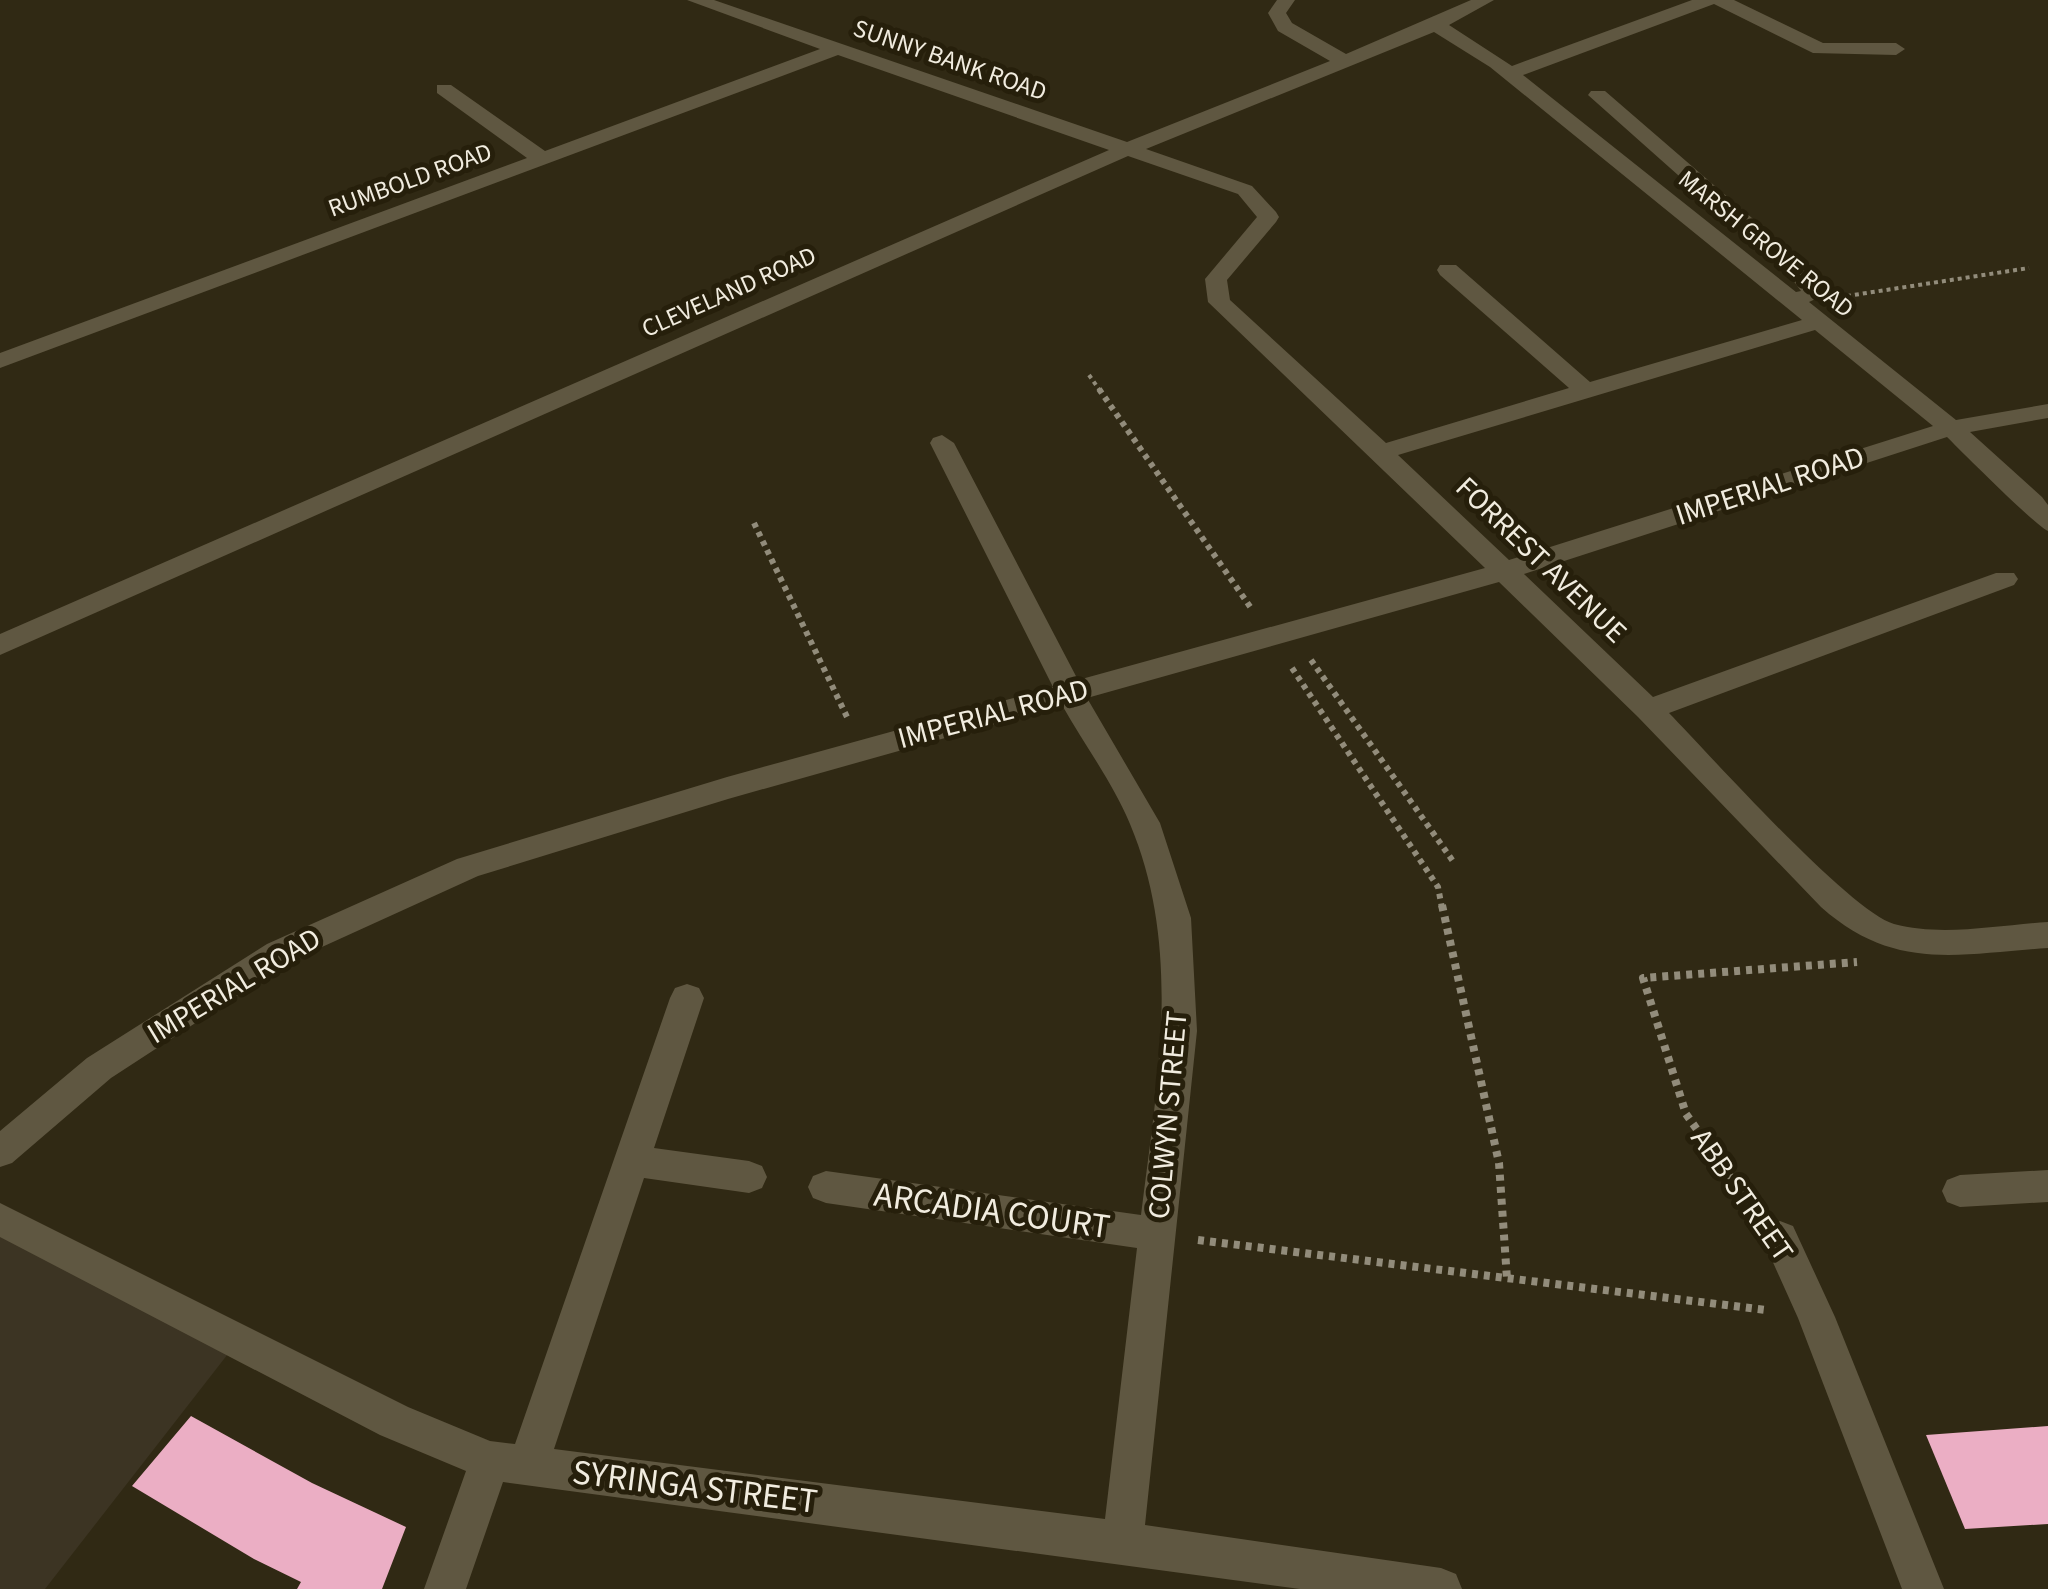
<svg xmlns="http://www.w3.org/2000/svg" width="2048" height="1589" viewBox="0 0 2048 1589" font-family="'Source Sans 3',sans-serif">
<rect width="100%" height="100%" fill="#302914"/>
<polygon fill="#3c3423" points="0,1220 238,1341 45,1589 0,1589"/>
<g fill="#ebaec4">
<polygon points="191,1416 312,1483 406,1527 382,1589 297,1589 301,1582 254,1559 132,1486"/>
<polygon points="2048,1426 2048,1524 1965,1529 1926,1435"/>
</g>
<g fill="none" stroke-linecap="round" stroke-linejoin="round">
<g stroke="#928c7b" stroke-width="4" stroke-dasharray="4 4" stroke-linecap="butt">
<polyline points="1847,296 2029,268"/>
<polyline points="1089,375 1101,392"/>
</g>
<g stroke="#928c7b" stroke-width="6" stroke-dasharray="5 5" stroke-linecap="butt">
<polyline points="1099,389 1251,608"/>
<polyline points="754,523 847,717"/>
<polyline points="1311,660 1455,864"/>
<polyline points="1292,668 1438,887 1442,908"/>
</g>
<g stroke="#928c7b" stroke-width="8" stroke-dasharray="6 6" stroke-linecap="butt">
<polyline points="1442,905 1499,1163 1507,1279"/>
<polyline points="1752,1207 1686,1114 1643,978 1857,962"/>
<polyline points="1198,1240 1766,1310"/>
</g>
<g fill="#5f5741" fill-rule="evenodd">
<path d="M687 0H714L1127 142 1330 61 1278 31 1268 13 1277 0H1295L1286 13 1292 23 1346 54 1471 0H1494L1449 25 1512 66 1692 0H1734L1823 43H1896L1905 49 1896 55 1813 53 1714 4 1523 75 1796 292 1801 291 1787 272 1588 95 1591 91H1605L1803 262 1826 294 1809 302 1956 420 2048 404V418L1970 432 2042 497 2048 505V531C2039 529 1961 451 1947 437L1524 574 1653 697 1996 573H2014L2018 579 2014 585 1669 713C1709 754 1850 912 1894 924 1942 937 1999 925 2048 922V948C1958 954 1894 972 1821 907L1638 717 1499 582 1087 698 1160 823 1191 918 1197 1031 1145 1525 1441 1568 1456 1574 1462 1589H1300L503 1482 466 1589H424L466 1471 380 1435 0 1237V1203L408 1407 490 1441 515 1444 670 998 675 988 687 984 699 988 704 998 654 1148 749 1161 762 1166 767 1177 762 1188 749 1193 644 1178 554 1449 1105 1519 1137 1248 826 1203 813 1198 808 1187 813 1176 826 1171 1141 1215C1157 1085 1183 950 1130 824 1113 783 1084 744 1062 705L728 799 478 876 289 962 111 1078 12 1163 0 1167V1131L87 1058 267 944 457 859 727 777 1053 687 930 443 933 438 942 435 954 443 1078 680 1485 568 1208 302 1205 279 1257 217 1238 194 1128 156 0 655V634L1109 150 838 55 0 368V353L527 158 437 93V85H451L545 151 820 49ZM1434 32 1490 67 1802 320 1590 382 1456 265H1440L1437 270 1440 275 1569 388 1386 443 1230 300 1227 280 1276 222 1279 217 1276 212 1252 186 1146 149ZM1815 330 1933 426 1509 560 1398 455Z"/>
<polygon points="2048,1170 2048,1202 1960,1207 1947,1202 1942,1191 1947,1180 1960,1175"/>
<polygon points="1780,1221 1793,1226 1835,1317 1944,1589 1902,1589 1798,1318 1762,1238 1767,1226"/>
</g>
</g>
<g text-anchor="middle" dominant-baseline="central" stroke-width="10" stroke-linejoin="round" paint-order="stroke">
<g font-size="25" fill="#f1ecdf" stroke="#261f0b">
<text transform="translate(950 60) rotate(19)">SUNNY BANK ROAD</text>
<text transform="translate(410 180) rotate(-20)">RUMBOLD ROAD</text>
<text transform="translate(1766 244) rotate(39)">MARSH GROVE ROAD</text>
<text transform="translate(729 292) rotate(-24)">CLEVELAND ROAD</text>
</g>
<g font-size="30" fill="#f1ecdf" stroke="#261f0b">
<text transform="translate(1770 486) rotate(-18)">IMPERIAL ROAD</text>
<text transform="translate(1541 560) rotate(44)">FORREST AVENUE</text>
<text transform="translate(993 714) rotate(-15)">IMPERIAL ROAD</text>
<text transform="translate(234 986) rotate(-31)">IMPERIAL ROAD</text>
<text transform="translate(1168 1115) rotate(-85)">COLWYN STREET</text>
<text transform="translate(1742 1195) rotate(55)">ABB STREET</text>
</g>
<g font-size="35" fill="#f1ecdf" stroke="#261f0b">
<text transform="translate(992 1211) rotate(8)">ARCADIA COURT</text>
<text transform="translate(695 1487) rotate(7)">SYRINGA STREET</text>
</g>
</g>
</svg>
